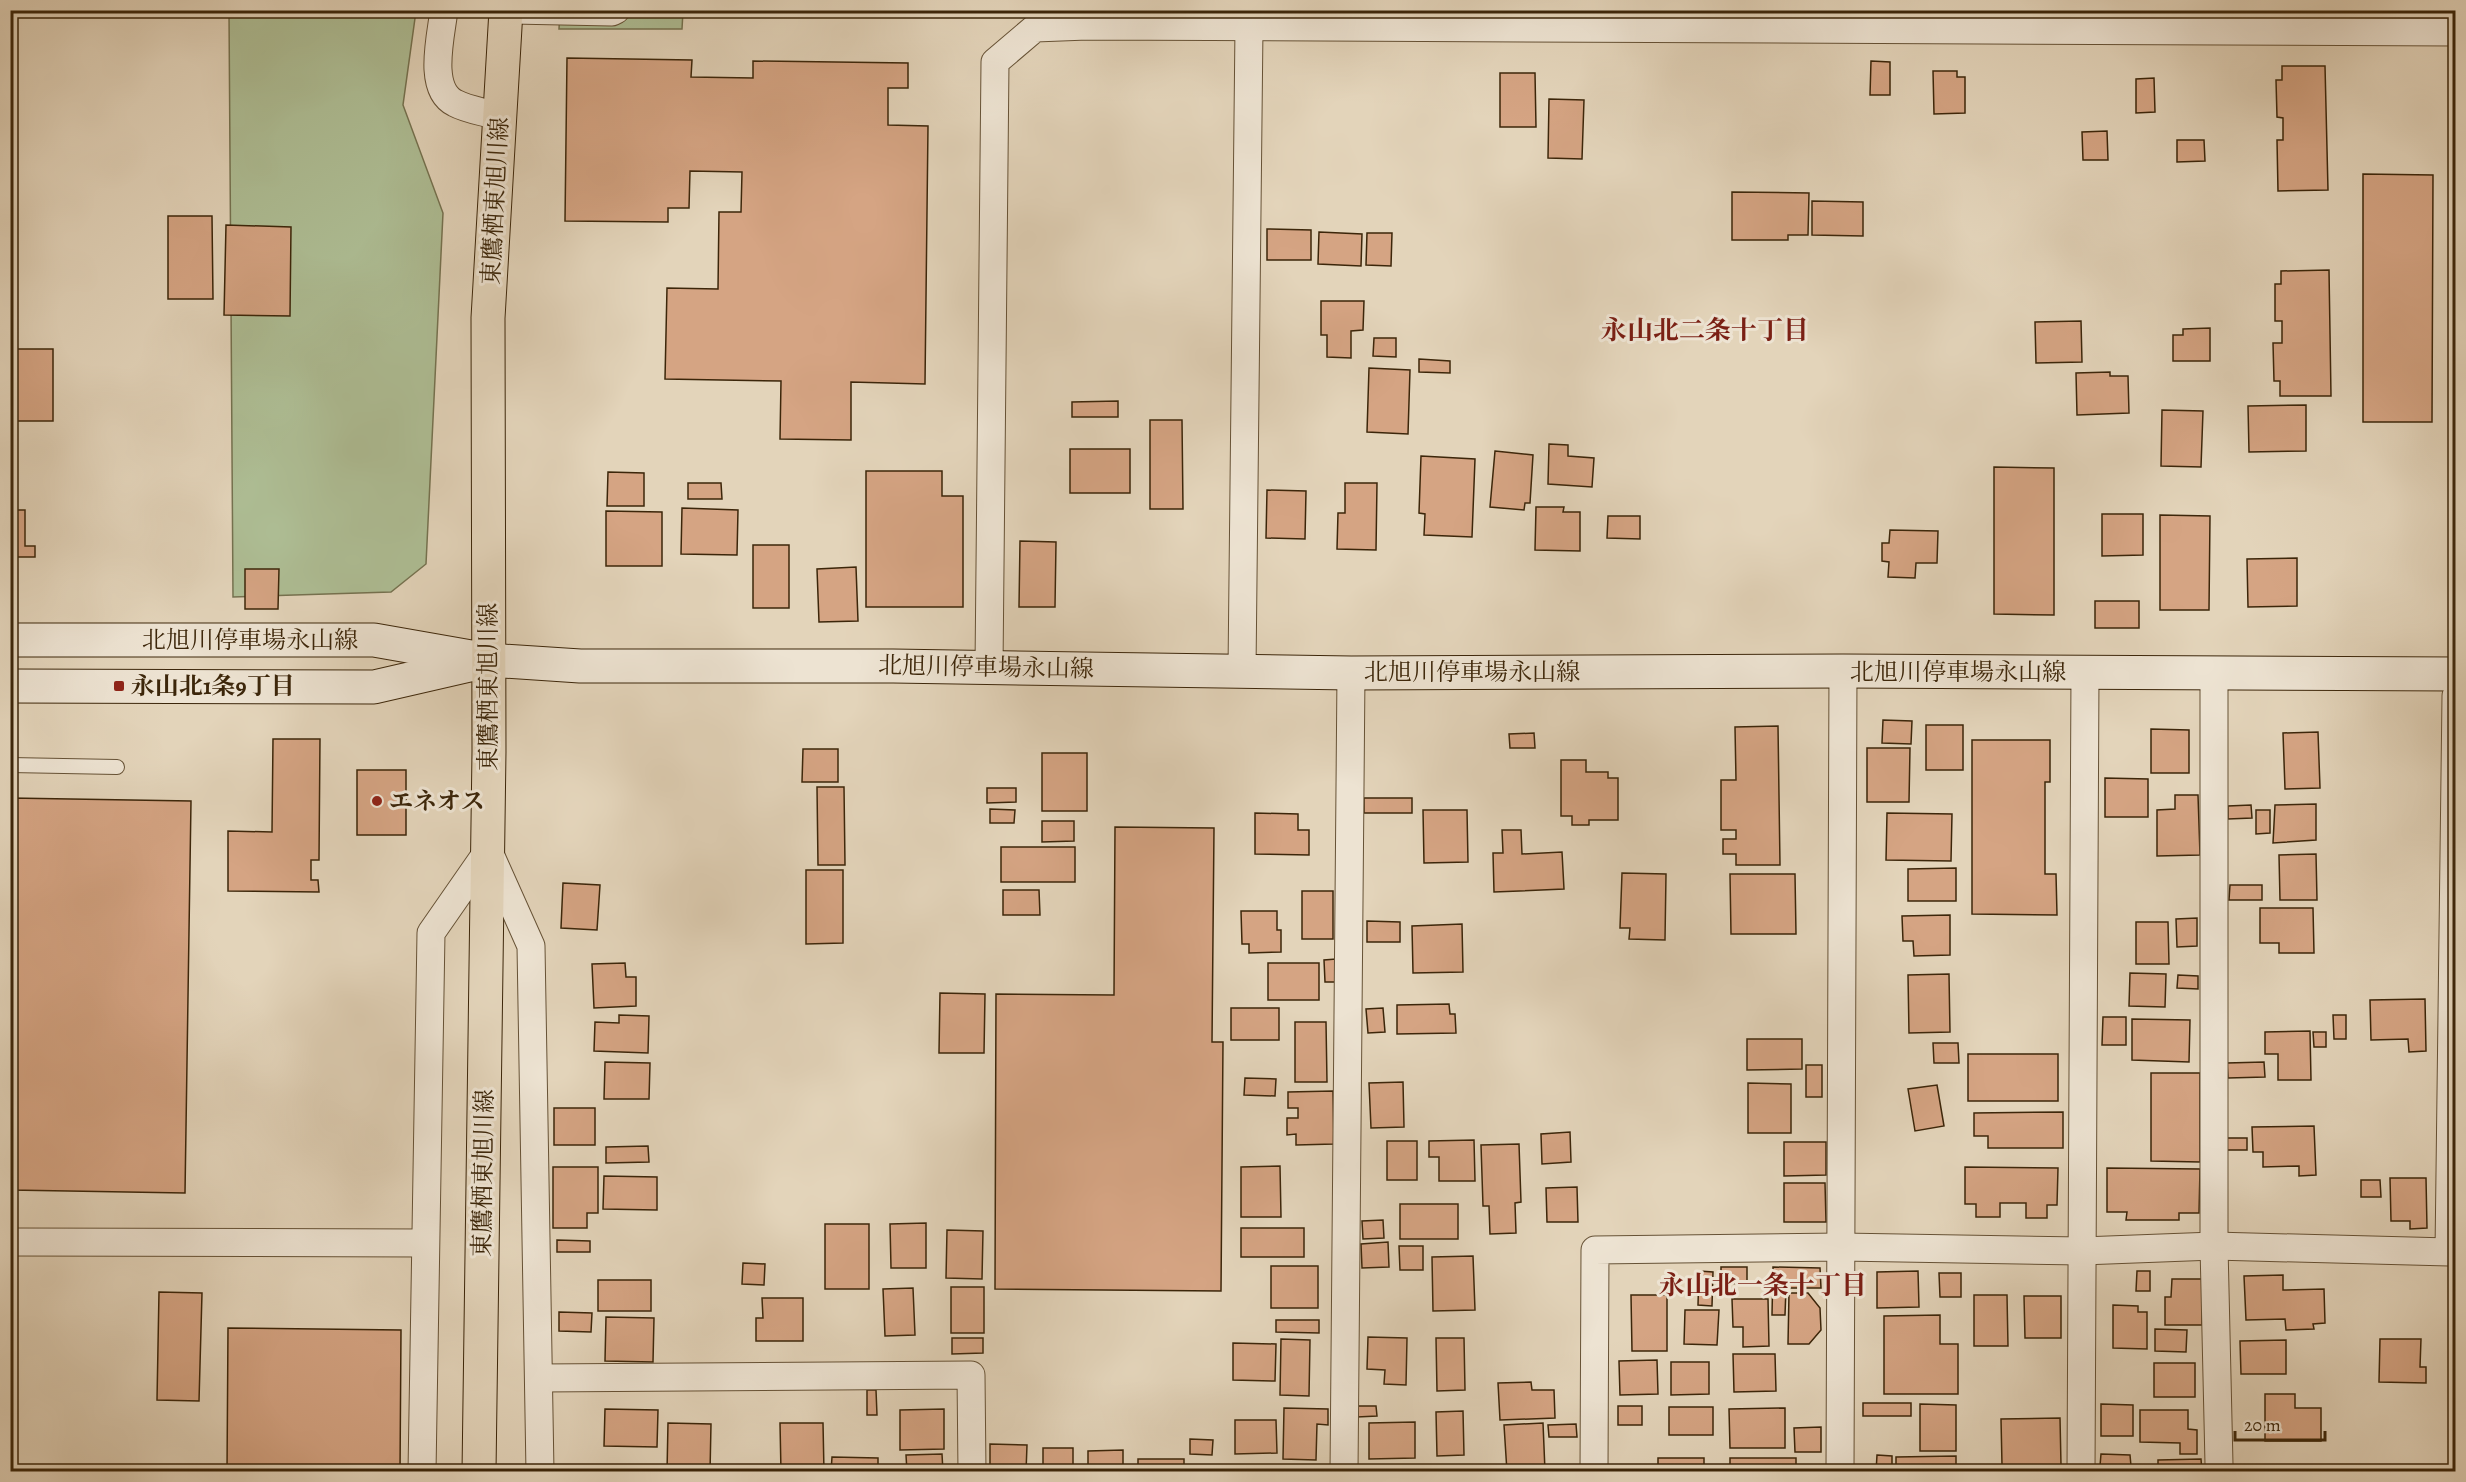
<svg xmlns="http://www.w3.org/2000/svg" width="2466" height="1482" viewBox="0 0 2466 1482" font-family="Alegreya,'Noto Serif JP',serif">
<rect width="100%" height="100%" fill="#e3d4ba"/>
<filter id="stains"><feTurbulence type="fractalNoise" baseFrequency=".00333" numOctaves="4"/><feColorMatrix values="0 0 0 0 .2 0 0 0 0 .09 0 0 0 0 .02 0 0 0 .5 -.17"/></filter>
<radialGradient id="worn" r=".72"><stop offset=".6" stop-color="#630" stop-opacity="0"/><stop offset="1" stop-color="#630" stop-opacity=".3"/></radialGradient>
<g fill="#aebe95" stroke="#757250" stroke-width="1.5">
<polygon points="229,11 416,11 403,105 443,213 426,564 391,592 233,597"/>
<polygon points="560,11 683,11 682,29 559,29"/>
</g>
<g fill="#d5a483" stroke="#3c260a" stroke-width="1.5">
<polygon points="567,58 692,60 691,77 753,78 753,61 908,63 908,88 888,88 888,125 928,126 925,384 851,382 851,440 780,439 781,381 665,379 667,288 718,289 719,212 741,212 742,172 690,171 689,208 668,208 668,222 565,221"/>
<polygon points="1871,61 1890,62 1890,95 1870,95"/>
<polygon points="2282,66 2325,66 2328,190 2278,191 2277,140 2283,140 2283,118 2277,117 2276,80 2282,80"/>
<polygon points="1933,71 1957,71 1957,77 1965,77 1965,113 1934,114"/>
<polygon points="1500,73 1535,73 1536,127 1500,127"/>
<polygon points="2154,78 2155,112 2136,113 2136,79"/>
<polygon points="1549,99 1584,100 1582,159 1548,158"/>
<polygon points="2107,131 2108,160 2083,160 2082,132"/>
<polygon points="2177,140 2204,140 2205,161 2177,162"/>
<polygon points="2363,174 2433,175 2432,422 2363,422"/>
<polygon points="1732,192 1809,193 1808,235 1788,235 1788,240 1732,240"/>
<polygon points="1812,201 1863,202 1863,236 1812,235"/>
<polygon points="168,216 212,216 213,299 168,299"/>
<polygon points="226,225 291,227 290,316 224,315"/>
<polygon points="1267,229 1311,230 1311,260 1267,260"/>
<polygon points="1319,232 1362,234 1361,266 1318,264"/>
<polygon points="1367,233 1392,233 1391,266 1366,265"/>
<polygon points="2329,270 2331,396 2280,396 2280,381 2274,381 2273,343 2282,343 2282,321 2275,321 2275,284 2281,284 2281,271"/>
<polygon points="1321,301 1364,301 1363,330 1351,331 1351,358 1327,357 1327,335 1321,335"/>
<polygon points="2081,321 2082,362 2036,363 2035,322"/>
<polygon points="2210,328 2210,361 2173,361 2173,335 2183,335 2183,329"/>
<polygon points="1374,338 1396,338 1396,357 1373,356"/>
<rect x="10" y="349" width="43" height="72"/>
<polygon points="1419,359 1450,361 1450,373 1419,372"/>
<polygon points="1369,368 1410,370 1408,434 1367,432"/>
<polygon points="2110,372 2110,376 2128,376 2129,413 2077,415 2076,373"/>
<polygon points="1118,401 1118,417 1072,417 1072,402"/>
<polygon points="2306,405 2306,451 2249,452 2248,406"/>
<polygon points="2162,410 2203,411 2201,467 2161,466"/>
<polygon points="1150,420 1182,420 1183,509 1150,509"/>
<polygon points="1549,444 1568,445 1568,456 1594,458 1592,487 1548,484"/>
<rect x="1070" y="449" width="60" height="44"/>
<polygon points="1495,451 1533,455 1530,503 1525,503 1524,510 1490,507"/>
<polygon points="1421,456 1475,459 1472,537 1424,535 1425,514 1419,513"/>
<polygon points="1994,467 2054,468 2054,615 1994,614"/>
<polygon points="866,471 942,471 942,496 963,496 963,607 866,607"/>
<polygon points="608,472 644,473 644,506 607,506"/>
<polygon points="688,483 721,483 722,499 688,499"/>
<polygon points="1345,483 1377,483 1376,550 1337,549 1338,513 1345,513"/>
<polygon points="1267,490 1306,491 1305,539 1266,538"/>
<polygon points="1536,507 1564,507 1563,512 1580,512 1580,551 1535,550"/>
<polygon points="682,508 738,510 737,555 681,554"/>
<polygon points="10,510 25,510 25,546 35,546 35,557 10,557"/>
<polygon points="606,511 662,512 662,566 606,566"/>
<polygon points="2102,514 2143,514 2143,555 2102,556"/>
<polygon points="2160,515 2210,516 2209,610 2160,610"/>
<polygon points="1608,516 1640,516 1640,539 1607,538"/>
<polygon points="1890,530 1938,531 1937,563 1916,563 1915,578 1888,577 1889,562 1882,561 1882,543 1889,543"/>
<polygon points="1020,541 1056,542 1055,607 1019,607"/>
<rect x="753" y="545" width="36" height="63"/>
<polygon points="2297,558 2297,606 2248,607 2247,559"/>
<polygon points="856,567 858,621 819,622 817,569"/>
<polygon points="245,569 279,569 278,609 245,609"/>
<rect x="2095" y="601" width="44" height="27"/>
<polygon points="1883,720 1912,721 1911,744 1882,743"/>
<rect x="1926" y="725" width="37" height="45"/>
<polygon points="1778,726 1780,865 1736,865 1736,854 1723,854 1723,839 1736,839 1736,830 1721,830 1721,780 1736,780 1735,727"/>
<polygon points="2151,729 2189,730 2189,773 2151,773"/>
<polygon points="2318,732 2320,788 2285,789 2283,733"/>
<polygon points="1534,733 1535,748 1510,748 1509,734"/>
<polygon points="273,739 320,739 319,860 311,860 311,880 318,880 319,892 228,891 228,831 272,832"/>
<polygon points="1972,740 2050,740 2050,782 2045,782 2045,874 2056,874 2057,915 1972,914"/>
<polygon points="1867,748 1910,748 1909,802 1867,802"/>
<polygon points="803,749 838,749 838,782 802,782"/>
<rect x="1042" y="753" width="45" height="58"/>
<polygon points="1561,760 1586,760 1586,772 1608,772 1608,778 1618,778 1618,820 1589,820 1589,825 1572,825 1572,816 1561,816"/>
<rect x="357" y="770" width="49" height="65"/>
<polygon points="2105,778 2148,779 2148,817 2105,817"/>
<polygon points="817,787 844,787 845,865 818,865"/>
<polygon points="987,788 1016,788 1016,802 987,803"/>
<polygon points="2175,795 2198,795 2200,855 2157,856 2157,810 2175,809"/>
<polygon points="10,798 191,801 185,1193 10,1190"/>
<rect x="1364" y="798" width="48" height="15"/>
<polygon points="2316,804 2316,840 2273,843 2275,805"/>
<polygon points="2251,805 2252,818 2228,819 2228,806"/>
<polygon points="990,809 1015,810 1014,823 990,823"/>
<polygon points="1423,810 1467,810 1468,862 1424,863"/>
<polygon points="2256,810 2270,810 2270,833 2256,834"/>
<polygon points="1255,813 1298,814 1298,830 1309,830 1309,855 1255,854"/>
<polygon points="1887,813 1952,814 1951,861 1886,860"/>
<polygon points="1042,821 1074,821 1074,841 1042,842"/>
<polygon points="1115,827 1214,828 1212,1042 1223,1042 1221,1291 995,1289 996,994 1114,995"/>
<polygon points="1502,830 1521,830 1522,854 1562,852 1564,889 1494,892 1493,853 1503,853"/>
<rect x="1001" y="847" width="74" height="35"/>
<polygon points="2316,854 2317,900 2280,900 2279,855"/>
<polygon points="1956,868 1956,901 1908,901 1908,869"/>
<polygon points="806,870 843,870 843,943 806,944"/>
<polygon points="1622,873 1666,874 1665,940 1629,939 1630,928 1620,928"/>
<polygon points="1730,874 1795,874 1796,934 1731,934"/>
<polygon points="563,883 600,885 597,930 561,928"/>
<polygon points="2230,885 2262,885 2262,900 2229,900"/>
<polygon points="1003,890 1039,890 1040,915 1003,915"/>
<rect x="1302" y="891" width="31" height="48"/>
<polygon points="2260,908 2313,908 2314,953 2279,953 2279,943 2260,943"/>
<polygon points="1241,911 1277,911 1277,930 1281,930 1281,952 1249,953 1249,944 1242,944"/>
<polygon points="1950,915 1950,955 1914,956 1913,941 1903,941 1902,916"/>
<polygon points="2197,918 2197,946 2177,947 2176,919"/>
<polygon points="1367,921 1400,922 1400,942 1367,942"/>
<polygon points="2136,922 2168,922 2169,964 2136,964"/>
<polygon points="1462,924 1463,972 1413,973 1412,926"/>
<polygon points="1336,959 1337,982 1325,982 1324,960"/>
<polygon points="625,963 626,977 636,977 636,1006 594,1008 592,964"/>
<rect x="1268" y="963" width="51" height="37"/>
<polygon points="2130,973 2166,974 2165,1007 2129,1006"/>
<polygon points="1949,974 1950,1032 1909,1033 1908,975"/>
<polygon points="2178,975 2198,976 2198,989 2177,988"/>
<polygon points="940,993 985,994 984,1053 939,1053"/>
<polygon points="2425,999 2426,1051 2409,1052 2408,1039 2371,1040 2370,1000"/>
<polygon points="1449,1004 1450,1014 1455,1014 1456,1033 1397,1034 1397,1005"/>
<rect x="1231" y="1008" width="48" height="32"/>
<polygon points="1383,1008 1385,1032 1368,1033 1366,1009"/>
<polygon points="619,1015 649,1016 648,1053 594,1051 595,1022 619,1023"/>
<polygon points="2333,1015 2346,1015 2346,1039 2334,1039"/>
<polygon points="2103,1017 2126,1017 2126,1045 2102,1045"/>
<polygon points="2132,1019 2190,1020 2189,1062 2132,1060"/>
<polygon points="1295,1022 1326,1022 1327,1082 1295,1082"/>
<polygon points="2310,1031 2311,1080 2278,1080 2278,1054 2265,1054 2265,1032"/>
<polygon points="2313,1032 2326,1032 2326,1047 2314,1047"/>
<polygon points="1747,1039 1802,1039 1802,1069 1747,1070"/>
<polygon points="1933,1043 1958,1043 1959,1063 1934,1063"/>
<rect x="1968" y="1054" width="90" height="47"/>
<polygon points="605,1062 650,1063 649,1099 604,1099"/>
<polygon points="2264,1062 2265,1077 2228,1078 2227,1063"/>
<rect x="1806" y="1065" width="16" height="32"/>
<polygon points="2151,1073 2200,1073 2200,1162 2151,1161"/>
<polygon points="1245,1078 1276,1079 1275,1096 1244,1095"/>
<polygon points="1403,1082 1404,1127 1371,1128 1369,1083"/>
<polygon points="1748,1083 1791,1084 1791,1133 1748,1133"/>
<polygon points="1937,1085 1944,1126 1915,1131 1908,1089"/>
<polygon points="1333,1091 1334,1144 1296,1145 1296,1134 1287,1135 1287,1118 1298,1118 1298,1108 1288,1108 1288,1092"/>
<rect x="554" y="1108" width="41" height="37"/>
<polygon points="2063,1112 2063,1148 1988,1148 1988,1136 1974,1136 1974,1113"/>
<polygon points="2314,1126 2316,1175 2299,1176 2299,1166 2263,1167 2263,1152 2253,1152 2252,1127"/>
<polygon points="1570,1132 1571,1162 1542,1164 1541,1134"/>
<polygon points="2227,1138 2247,1138 2247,1150 2226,1150"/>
<polygon points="1474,1140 1475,1181 1439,1181 1439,1157 1429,1157 1429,1141"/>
<rect x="1387" y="1141" width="30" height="39"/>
<polygon points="1784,1142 1826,1142 1826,1175 1784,1176"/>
<polygon points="1519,1144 1521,1202 1515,1203 1516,1233 1490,1234 1489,1206 1483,1206 1481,1145"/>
<polygon points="648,1146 649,1162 606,1163 606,1147"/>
<polygon points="1280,1166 1281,1217 1241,1217 1241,1167"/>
<polygon points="553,1167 598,1167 598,1213 587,1213 587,1228 553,1228"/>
<polygon points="1965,1167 2058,1168 2057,1205 2047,1205 2047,1218 2026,1218 2026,1203 2000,1203 2000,1217 1976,1217 1976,1204 1965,1204"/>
<polygon points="2107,1168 2200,1169 2199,1213 2179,1213 2179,1220 2126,1220 2127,1212 2107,1212"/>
<polygon points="604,1176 657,1177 657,1210 603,1209"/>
<polygon points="2390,1178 2426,1178 2427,1228 2410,1229 2410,1221 2391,1221"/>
<polygon points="2361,1180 2380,1180 2381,1197 2361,1197"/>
<polygon points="1784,1183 1825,1183 1826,1222 1784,1222"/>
<polygon points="1577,1187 1578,1222 1547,1222 1546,1188"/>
<rect x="1400" y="1204" width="58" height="35"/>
<polygon points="1383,1220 1384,1238 1363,1239 1362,1221"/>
<polygon points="926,1223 926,1268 891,1268 890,1224"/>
<rect x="825" y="1224" width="44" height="65"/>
<rect x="1241" y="1228" width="63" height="29"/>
<polygon points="947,1230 983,1231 982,1279 946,1278"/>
<polygon points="557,1240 590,1241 590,1252 557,1252"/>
<polygon points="1388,1242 1389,1267 1362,1268 1361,1244"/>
<polygon points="1399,1246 1423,1246 1423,1270 1400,1270"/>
<polygon points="1473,1256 1475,1310 1433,1311 1432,1257"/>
<polygon points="743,1263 765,1264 764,1285 742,1284"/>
<rect x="1271" y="1266" width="47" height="42"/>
<polygon points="1721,1267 1747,1267 1747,1284 1721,1283"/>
<polygon points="1773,1267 1820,1268 1821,1288 1786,1288 1785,1315 1772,1315"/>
<polygon points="1699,1271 1713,1272 1712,1306 1698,1305"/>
<polygon points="1918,1271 1919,1307 1877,1308 1877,1272"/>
<polygon points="2137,1271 2150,1271 2150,1291 2136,1291"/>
<polygon points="1939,1273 1961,1273 1961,1297 1940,1297"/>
<polygon points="2283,1275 2283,1290 2324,1289 2325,1323 2313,1324 2314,1329 2286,1330 2285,1319 2246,1320 2244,1276"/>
<polygon points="2172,1279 2202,1279 2202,1325 2165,1325 2165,1297 2171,1297"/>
<rect x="598" y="1280" width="53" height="31"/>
<rect x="951" y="1287" width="33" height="46"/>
<polygon points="913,1288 915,1335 885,1336 883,1289"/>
<polygon points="159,1292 202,1293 199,1401 157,1400"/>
<polygon points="1789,1293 1808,1293 1820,1308 1821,1330 1809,1344 1788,1344"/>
<polygon points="1631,1295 1667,1295 1667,1351 1632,1351"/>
<polygon points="1974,1295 2007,1295 2008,1346 1974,1346"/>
<polygon points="2024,1296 2061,1296 2061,1338 2025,1338"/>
<polygon points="762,1298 803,1298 803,1341 756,1341 756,1318 763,1318"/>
<polygon points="1732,1299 1768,1299 1769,1346 1743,1347 1743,1327 1733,1327"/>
<polygon points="2113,1305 2138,1306 2138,1312 2147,1312 2147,1349 2113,1348"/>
<polygon points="1685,1310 1719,1310 1717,1345 1684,1344"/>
<polygon points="559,1312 592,1313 591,1332 559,1331"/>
<polygon points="1940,1315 1940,1344 1958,1344 1958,1394 1884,1394 1884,1316"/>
<polygon points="606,1317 654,1318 653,1362 605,1361"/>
<polygon points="1276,1320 1319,1320 1319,1333 1276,1332"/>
<polygon points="228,1328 401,1330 400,1472 227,1472"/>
<polygon points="2155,1329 2187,1330 2186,1352 2155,1351"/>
<polygon points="1368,1337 1407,1338 1406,1385 1384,1384 1385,1370 1367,1369"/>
<polygon points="952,1338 983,1338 983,1353 952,1354"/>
<polygon points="1436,1338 1464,1338 1465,1390 1437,1391"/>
<polygon points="1281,1339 1310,1340 1309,1396 1280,1395"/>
<polygon points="2380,1339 2421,1339 2420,1367 2426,1367 2426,1383 2379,1382"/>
<polygon points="2286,1340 2286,1374 2241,1374 2240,1341"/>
<polygon points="1233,1343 1276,1344 1275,1381 1233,1380"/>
<polygon points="1733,1354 1775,1354 1776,1391 1734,1392"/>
<polygon points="1657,1360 1658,1394 1620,1395 1619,1361"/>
<polygon points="1671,1362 1709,1362 1709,1394 1671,1395"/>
<rect x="2154" y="1363" width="41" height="34"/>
<polygon points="1531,1382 1532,1390 1554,1390 1555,1418 1500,1420 1498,1383"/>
<polygon points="867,1390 876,1390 877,1415 867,1415"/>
<polygon points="2265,1394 2295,1394 2295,1408 2321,1408 2321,1441 2265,1441"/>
<rect x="1863" y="1403" width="48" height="13"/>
<polygon points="1920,1404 1956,1405 1956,1451 1920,1451"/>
<polygon points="2101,1404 2133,1405 2133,1436 2101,1436"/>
<polygon points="1357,1406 1376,1406 1377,1416 1357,1417"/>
<rect x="1618" y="1406" width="24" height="19"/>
<rect x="1669" y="1407" width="44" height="28"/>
<polygon points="1284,1408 1328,1409 1328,1425 1317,1424 1316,1460 1283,1459"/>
<polygon points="1785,1408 1785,1448 1730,1448 1729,1409"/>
<polygon points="605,1409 658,1410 657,1447 604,1446"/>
<polygon points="944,1409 944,1449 900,1450 900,1410"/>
<polygon points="2140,1410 2188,1410 2188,1429 2197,1430 2197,1454 2180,1454 2180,1443 2140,1442"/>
<polygon points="1463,1411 1464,1455 1437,1456 1436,1412"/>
<polygon points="2060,1418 2061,1465 2002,1465 2001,1419"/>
<polygon points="1235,1420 1276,1420 1277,1453 1235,1454"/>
<polygon points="1415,1422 1415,1458 1369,1459 1369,1423"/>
<polygon points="668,1423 711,1424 710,1472 667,1472"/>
<polygon points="780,1423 823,1423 824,1472 781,1472"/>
<polygon points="1543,1423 1545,1471 1507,1472 1504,1425"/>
<polygon points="1576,1424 1577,1437 1549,1437 1548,1425"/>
<polygon points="1821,1427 1821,1452 1795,1452 1794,1428"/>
<polygon points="1190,1439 1213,1440 1212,1455 1190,1454"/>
<polygon points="990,1444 1027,1445 1026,1472 990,1472"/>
<rect x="1043" y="1448" width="30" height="24"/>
<polygon points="1123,1450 1123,1472 1088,1472 1088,1451"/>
<polygon points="942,1454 943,1472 907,1472 906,1455"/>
<polygon points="2101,1454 2130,1455 2131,1466 2100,1466"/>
<polygon points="1877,1455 1892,1456 1892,1472 1876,1472"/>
<polygon points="1956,1456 1956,1472 1896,1472 1896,1457"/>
<polygon points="832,1457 878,1458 878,1472 831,1472"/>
<rect x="1658" y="1458" width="46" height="14"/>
<rect x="1730" y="1458" width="66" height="14"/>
<rect x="1138" y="1459" width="46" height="13"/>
<polygon points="2201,1459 2202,1472 2158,1472 2158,1460"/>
<polygon points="1255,1466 1328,1467 1328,1472 1255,1472"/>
<polygon points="1417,1466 1442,1466 1443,1472 1418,1472"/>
</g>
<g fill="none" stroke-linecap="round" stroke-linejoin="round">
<defs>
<polyline id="lane" points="10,765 117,767"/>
<g id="street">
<path d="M444 10C441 36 427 89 455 103 468 110 486 112 500 117"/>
<polyline points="512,10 612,12 616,10"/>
<polyline points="989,667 995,62 1035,28 1087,26 2456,32"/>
<polyline points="1242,670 1249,27"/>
<polyline points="2214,672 2214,1246 2219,1464"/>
<polyline points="489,852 531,946 540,1472"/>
<polyline points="10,1242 425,1243"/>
<polyline points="540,1378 971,1375 972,1472"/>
<polyline points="422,1472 431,933 488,851"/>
<polyline points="1344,1472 1351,673"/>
<polyline points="1594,1472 1595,1250 1841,1247 2082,1251 2214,1246 2449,1252 2456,696"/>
<polyline points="1840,1472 1843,671"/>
<polyline points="2081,1472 2085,673"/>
</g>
<g id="secondary">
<polyline points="10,640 374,640 488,660 580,666 893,666 1351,673 1843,671 2456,674"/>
<polyline points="10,686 374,687 474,664"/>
</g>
<polyline id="primary" points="479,1472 489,751 488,318 506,10"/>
</defs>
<use href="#lane" stroke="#665236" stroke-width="16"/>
<use href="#street" stroke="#665236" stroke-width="29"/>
<use href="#secondary" stroke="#3c260a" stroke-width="35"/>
<use href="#primary" stroke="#3c260a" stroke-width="35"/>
<use href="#lane" stroke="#ede3d2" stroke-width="14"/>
<use href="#street" stroke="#ede3d2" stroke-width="27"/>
<use href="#secondary" stroke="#ede3d2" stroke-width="33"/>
<use href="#primary" stroke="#e3d4ba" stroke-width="33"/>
</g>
<g fill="#8f2418" stroke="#ede3d2" stroke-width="2">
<rect x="113" y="680" width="12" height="12" rx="3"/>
<circle cx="377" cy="801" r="6"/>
</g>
<g text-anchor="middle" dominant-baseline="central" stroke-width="6" stroke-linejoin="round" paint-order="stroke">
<g font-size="24" fill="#3c260a" stroke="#ede3d2">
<text transform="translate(495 201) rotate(-87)">東鷹栖東旭川線</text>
<text x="250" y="640">北旭川停車場永山線</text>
<text transform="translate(986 667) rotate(1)">北旭川停車場永山線</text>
<text x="1472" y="672">北旭川停車場永山線</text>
<text x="1958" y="672">北旭川停車場永山線</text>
<text transform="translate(488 687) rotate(-90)">東鷹栖東旭川線</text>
<text transform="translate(483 1173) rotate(-89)">東鷹栖東旭川線</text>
</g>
<g font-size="24" font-weight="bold" fill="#3c260a" stroke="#ede3d2" text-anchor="start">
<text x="131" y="686">永山北1条9丁目</text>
<text x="389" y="801">エネオス</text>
</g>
<g font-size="26" font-weight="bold" fill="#7a1f14" stroke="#ede3d2">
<text x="1705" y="330">永山北二条十丁目</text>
<text x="1763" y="1285">永山北一条十丁目</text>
</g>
</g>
<rect width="2466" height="1482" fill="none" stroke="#e3d4ba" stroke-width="36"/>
<rect x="12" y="12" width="2442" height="1458" fill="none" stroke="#3c260a" stroke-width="3"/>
<rect x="18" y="18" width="2430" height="1446" fill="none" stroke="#3c260a" stroke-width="1.5"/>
<path d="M2235 1431v9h90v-9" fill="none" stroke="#3c260a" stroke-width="3"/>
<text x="2244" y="1431" font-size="18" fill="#3c260a" stroke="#ede3d2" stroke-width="4.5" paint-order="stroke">20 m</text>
<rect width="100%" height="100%" filter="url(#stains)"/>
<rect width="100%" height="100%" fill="url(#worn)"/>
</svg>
